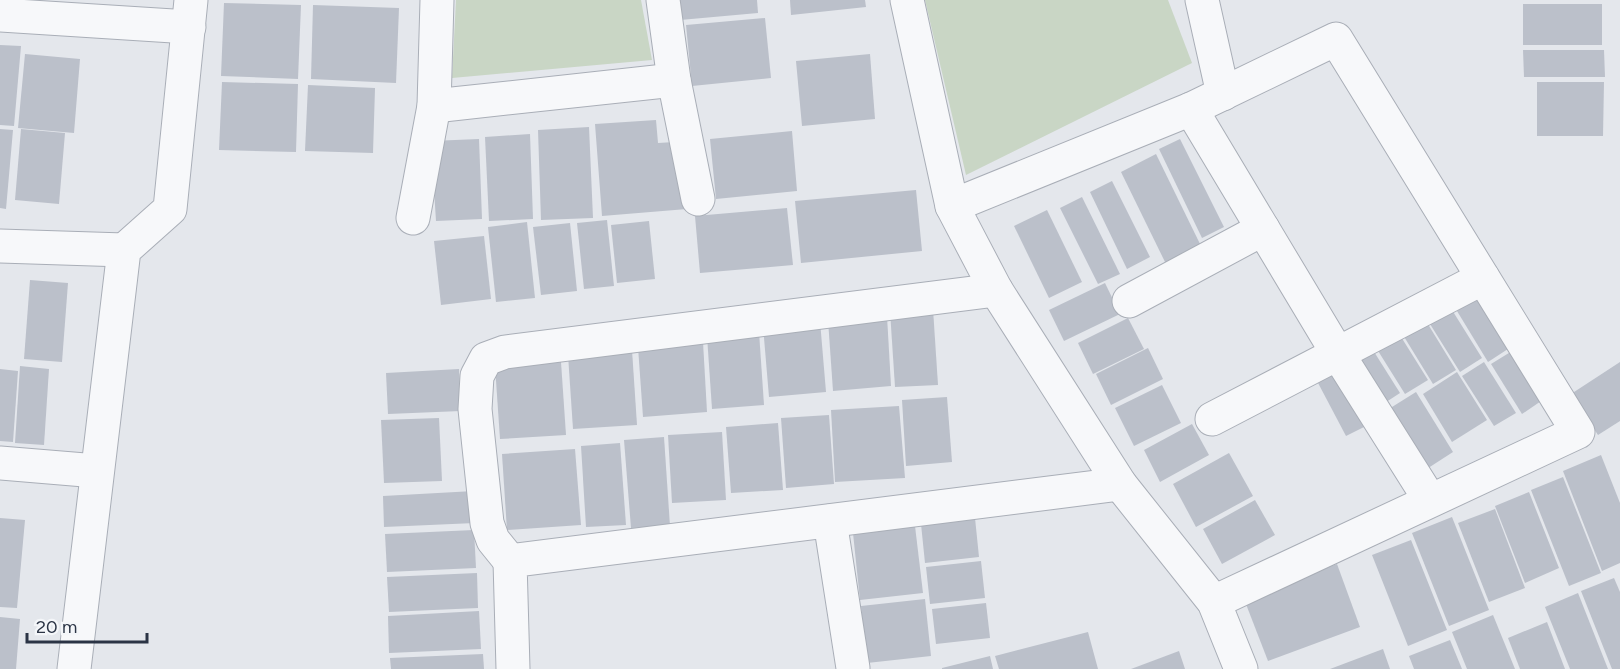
<svg xmlns="http://www.w3.org/2000/svg" width="1620" height="669" viewBox="0 0 1620 669" font-family="Figtree,sans-serif">
<rect width="100%" height="100%" fill="#e4e7ec"/>
<g fill="#c9d6c5">
<polygon points="456,0 641,0 652,60 452,78"/>
<polygon points="925,0 1168,0 1192,63 966,175"/>
</g>
<g fill="#bbc0ca">
<polygon points="667,0 757,0 758,13 669,21"/>
<polygon points="790,0 865,0 866,7 791,15"/>
<polygon points="224,3 301,5 298,79 221,76"/>
<rect x="1523" y="4" width="79" height="41"/>
<polygon points="313,5 399,8 396,83 311,79"/>
<polygon points="765,18 771,78 692,86 686,25"/>
<polygon points="0,45 21,46 14,126 0,125"/>
<polygon points="1523,50 1604,50 1605,77 1524,77"/>
<polygon points="25,54 80,59 74,133 18,128"/>
<polygon points="870,54 875,119 802,126 796,61"/>
<polygon points="222,82 298,84 296,152 219,150"/>
<polygon points="1537,82 1604,82 1603,136 1537,136"/>
<polygon points="308,85 375,88 373,153 305,151"/>
<polygon points="656,120 658,143 674,142 687,209 602,216 595,124"/>
<polygon points="589,127 593,218 541,220 538,130"/>
<polygon points="0,129 13,130 6,209 0,208"/>
<polygon points="21,129 65,133 59,204 15,200"/>
<polygon points="792,131 797,191 716,199 710,139"/>
<polygon points="530,134 533,219 489,221 485,137"/>
<polygon points="479,139 482,219 436,221 431,141"/>
<polygon points="1180,139 1224,227 1202,238 1159,149"/>
<polygon points="1156,154 1201,246 1166,264 1121,172"/>
<polygon points="1112,181 1150,257 1127,269 1090,192"/>
<polygon points="916,190 922,251 801,263 795,201"/>
<polygon points="1082,197 1120,274 1098,284 1060,208"/>
<polygon points="787,208 793,265 700,273 695,216"/>
<polygon points="1047,210 1082,282 1049,298 1014,226"/>
<polygon points="607,220 614,286 584,289 577,223"/>
<polygon points="649,221 655,279 617,283 611,225"/>
<polygon points="527,222 535,298 496,302 488,227"/>
<polygon points="570,223 577,291 541,295 533,227"/>
<polygon points="484,236 491,299 441,305 434,241"/>
<polygon points="30,280 68,283 62,362 24,359"/>
<polygon points="1105,283 1120,314 1064,341 1049,310"/>
<polygon points="1479,297 1511,347 1488,362 1457,311"/>
<polygon points="933,309 938,385 895,387 890,311"/>
<polygon points="1452,310 1482,358 1460,372 1430,324"/>
<polygon points="887,316 891,386 833,391 828,320"/>
<polygon points="1128,318 1144,349 1093,374 1078,343"/>
<polygon points="820,321 826,392 769,397 763,326"/>
<polygon points="1426,321 1456,370 1433,384 1403,335"/>
<polygon points="759,332 764,405 712,409 707,336"/>
<polygon points="1398,332 1428,380 1405,394 1375,346"/>
<polygon points="703,342 707,412 643,417 638,347"/>
<polygon points="1371,347 1400,393 1377,408 1348,361"/>
<polygon points="1148,348 1163,379 1111,405 1096,374"/>
<polygon points="1517,348 1547,397 1522,414 1491,364"/>
<polygon points="632,350 637,425 573,429 568,355"/>
<polygon points="561,362 566,435 500,439 495,366"/>
<polygon points="1484,362 1516,413 1494,426 1462,376"/>
<polygon points="1620,362 1620,421 1598,435 1571,394"/>
<polygon points="1333,365 1366,426 1346,436 1317,381"/>
<polygon points="20,366 49,369 44,445 15,443"/>
<polygon points="0,369 18,371 13,442 0,441"/>
<polygon points="459,369 461,411 388,414 386,373"/>
<polygon points="1457,372 1487,420 1452,442 1423,394"/>
<polygon points="1162,385 1181,423 1134,446 1115,408"/>
<polygon points="1416,392 1453,452 1422,472 1384,412"/>
<polygon points="947,397 952,462 906,466 902,400"/>
<polygon points="899,406 905,478 835,482 831,410"/>
<polygon points="829,415 834,484 786,488 781,418"/>
<polygon points="439,418 442,481 384,483 381,420"/>
<polygon points="778,423 783,490 731,493 726,427"/>
<polygon points="1192,424 1209,455 1160,482 1144,450"/>
<polygon points="722,432 726,500 672,503 668,435"/>
<polygon points="664,437 670,526 631,528 624,440"/>
<polygon points="620,443 626,525 586,527 581,446"/>
<polygon points="575,449 581,525 507,530 502,454"/>
<polygon points="1229,453 1253,496 1196,527 1173,484"/>
<polygon points="1601,455 1620,503 1620,563 1602,571 1563,471"/>
<polygon points="1563,477 1601,573 1569,586 1531,490"/>
<polygon points="474,491 475,523 384,527 383,496"/>
<polygon points="1529,492 1559,568 1525,583 1495,506"/>
<polygon points="1255,500 1275,535 1222,564 1203,529"/>
<polygon points="1495,509 1525,588 1489,602 1458,523"/>
<polygon points="1452,517 1489,610 1449,626 1412,533"/>
<polygon points="0,518 25,520 17,608 0,607"/>
<polygon points="975,518 979,557 925,563 921,524"/>
<polygon points="915,526 923,593 860,600 853,533"/>
<polygon points="474,530 476,568 387,572 385,534"/>
<polygon points="1411,540 1447,630 1408,646 1372,555"/>
<polygon points="981,561 985,598 930,604 926,567"/>
<polygon points="1337,564 1360,627 1268,661 1244,599"/>
<polygon points="477,573 478,608 389,612 387,577"/>
<polygon points="1614,578 1620,592 1620,669 1612,669 1581,591"/>
<polygon points="1578,593 1608,669 1570,669 1545,607"/>
<polygon points="925,599 931,656 867,663 861,606"/>
<polygon points="986,603 990,638 936,644 932,609"/>
<polygon points="479,611 481,649 389,653 388,616"/>
<polygon points="1493,615 1515,669 1467,669 1452,632"/>
<polygon points="0,617 20,619 16,669 0,669"/>
<polygon points="1547,622 1565,669 1520,669 1508,638"/>
<polygon points="1088,632 1098,669 999,669 995,656"/>
<polygon points="1450,640 1462,669 1414,669 1409,656"/>
<polygon points="1383,649 1390,669 1330,669"/>
<polygon points="1179,651 1185,669 1131,669"/>
<polygon points="483,654 484,669 391,669 390,658"/>
<polygon points="990,656 993,669 942,669 942,668"/>
</g>
<g fill="none" stroke-linecap="round" stroke-linejoin="round">
<defs>
<g id="minor">
<polyline points="663,0 674,80 698,199"/>
<polyline points="1202,0 1223,94"/>
<polyline points="0,15 189,27"/>
<polyline points="434,106 674,80"/>
<polyline points="1191,109 1338,354 1430,500"/>
<polyline points="952,206 1191,109 1336,39 1578,432 1214,602"/>
<polyline points="413,218 434,106 437,0"/>
<polyline points="0,246 124,250"/>
<polyline points="1129,301 1263,229"/>
<polyline points="1212,419 1483,278"/>
<polyline points="0,463 97,471"/>
<polyline points="830,521 853,668"/>
<polyline points="510,561 493,540 487,523 475,409 477,376 486,359 505,352 996,290"/>
<polyline points="74,669 124,250 170,209 191,0"/>
<polyline points="513,669 510,561 1120,484"/>
</g>
<polyline id="tertiary" points="907,0 952,206 996,290 1120,484 1214,602 1241,669"/>
</defs>
<use href="#minor" stroke="#a9aeb7" stroke-width="35"/>
<use href="#tertiary" stroke="#a9aeb7" stroke-width="35"/>
<use href="#minor" stroke="#f7f8fa" stroke-width="33"/>
<use href="#tertiary" stroke="#f7f8fa" stroke-width="33"/>
</g>
<path d="M27 633v9h120v-9" fill="none" stroke="#2b3445" stroke-width="3"/>
<text x="36" y="633" font-size="18" fill="#2b3445" stroke="#f4f6f9" stroke-width="4.5" paint-order="stroke">20 m</text>
</svg>
